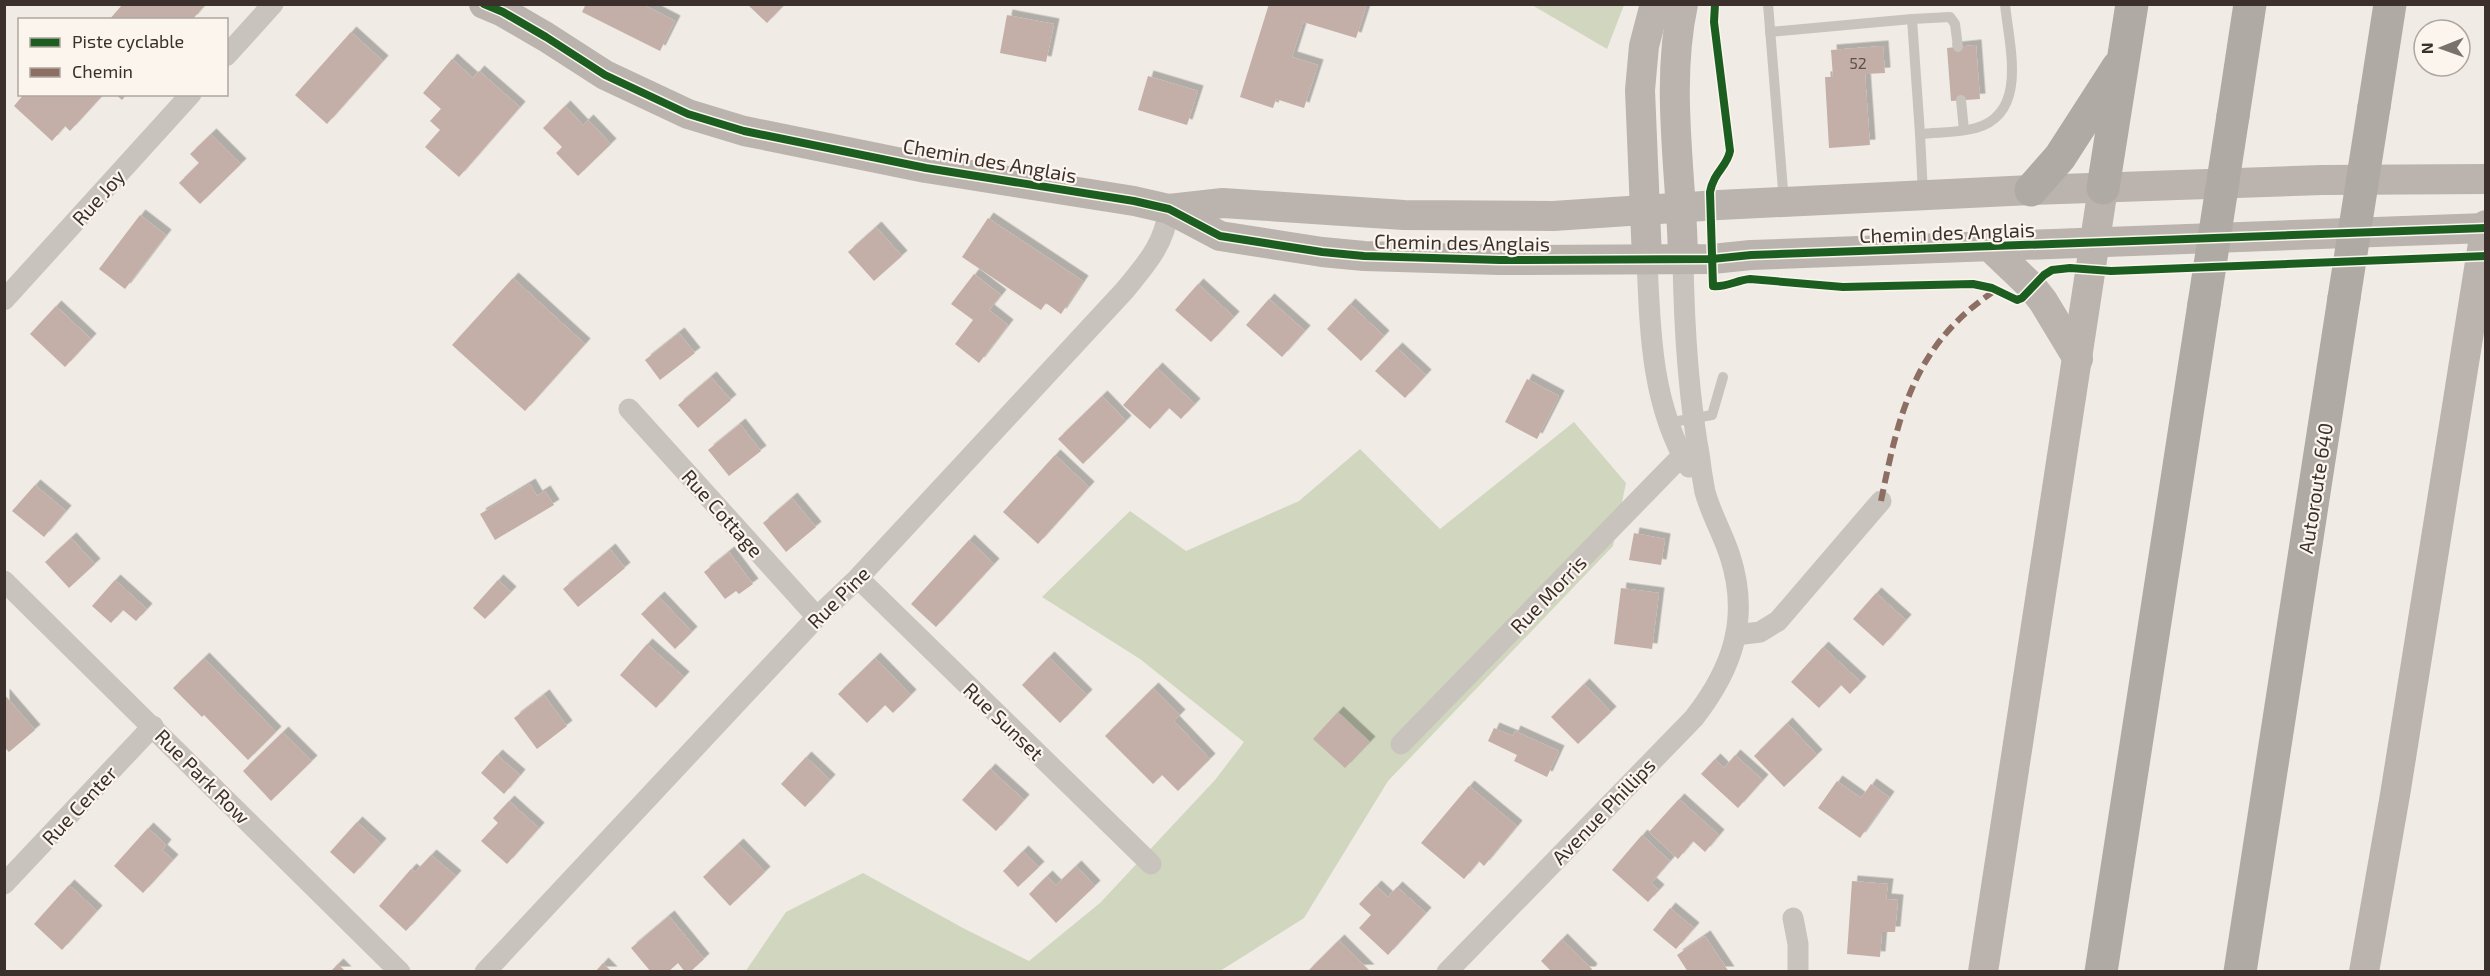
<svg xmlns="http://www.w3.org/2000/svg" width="2490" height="976" viewBox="0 0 2490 976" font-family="'Exo 2',sans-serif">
<defs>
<filter id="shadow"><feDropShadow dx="5.5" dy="-5.5" stdDeviation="0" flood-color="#0004"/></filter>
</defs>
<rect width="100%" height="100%" fill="#f0ebe5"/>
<g fill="#d1d6bf">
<polygon points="1532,5 1624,4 1624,5 1607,49"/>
<polygon points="1574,422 1626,483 1613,546 1388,781 1304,918 1220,971 745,972 786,912 863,873 963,928 1029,961 1100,903 1215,780 1244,742 1140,659 1042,597 1130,511 1186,551 1299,501 1360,449 1440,529"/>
</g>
<g fill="#c3afa7" filter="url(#shadow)">
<polygon points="586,4 642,4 675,21 660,51 582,12"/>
<polygon points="747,4 785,4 767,23"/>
<polygon points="1269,4 1367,4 1356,38 1303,22 1292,57 1318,65 1304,108 1276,99 1273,108 1240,97"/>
<polygon points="122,5 205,5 192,20 109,20"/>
<polygon points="1007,15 1054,24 1046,62 1000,53"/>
<polygon points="351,32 383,61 327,124 295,95"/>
<polygon points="1976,45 1980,99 1951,101 1947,48"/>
<polygon points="1883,46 1885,73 1865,74 1870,145 1829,148 1825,77 1833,77 1831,50"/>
<polygon points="452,59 473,78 479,71 520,107 459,177 425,147 440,130 430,121 441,109 423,93"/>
<polygon points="1148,76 1198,91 1187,125 1138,110"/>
<polygon points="24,94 101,94 102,96 70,131 65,126 52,141 14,106"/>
<polygon points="115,94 127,94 122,100"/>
<polygon points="565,106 583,125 588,120 611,144 578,176 556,153 562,147 543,128"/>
<polygon points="211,134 241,164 200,204 179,183 199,163 190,154"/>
<polygon points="140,215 166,235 125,289 99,269"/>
<polygon points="988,218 1083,281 1061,314 1046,303 1041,310 962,257"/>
<polygon points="876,227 902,256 874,281 848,252"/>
<polygon points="974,274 1001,295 989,310 1008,325 979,363 955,344 973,320 951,304"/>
<polygon points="513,278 585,344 525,411 452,345"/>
<polygon points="1198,284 1234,317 1211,342 1175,310"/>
<polygon points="1269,299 1305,331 1282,357 1246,325"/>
<polygon points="1350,304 1384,336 1361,361 1327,329"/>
<polygon points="56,306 91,339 65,367 30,334"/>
<polygon points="679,333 695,353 660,380 645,360"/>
<polygon points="1397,348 1426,375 1405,398 1375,371"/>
<polygon points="1157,368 1195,404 1181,419 1169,408 1150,429 1123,405"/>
<polygon points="711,377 731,400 698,428 678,405"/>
<polygon points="1527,379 1559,396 1537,439 1505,422"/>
<polygon points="1102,396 1126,421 1083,464 1058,439"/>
<polygon points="740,424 761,451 729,476 708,450"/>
<polygon points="1055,455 1089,487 1038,544 1003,512"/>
<polygon points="530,484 537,496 545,491 554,505 495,540 480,514"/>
<polygon points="35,485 66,511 44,537 12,511"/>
<polygon points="792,498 816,527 786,552 763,523"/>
<polygon points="1634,533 1665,539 1661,565 1629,560"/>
<polygon points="71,538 95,564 69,588 45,562"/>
<polygon points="969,540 994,564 936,627 911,604"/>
<polygon points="610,549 625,568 578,607 563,589"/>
<polygon points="729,552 753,584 739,594 736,591 725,599 704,572"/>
<polygon points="115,580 147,609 136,621 123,610 111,623 92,606"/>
<polygon points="498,580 511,592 485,619 473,608"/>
<polygon points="1621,588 1659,593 1652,649 1614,644"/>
<polygon points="1876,593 1906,620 1883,646 1853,619"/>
<polygon points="659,597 692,632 675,649 641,614"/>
<polygon points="647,644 684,677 656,708 620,675"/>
<polygon points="1823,647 1861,682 1850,694 1841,685 1819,708 1791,682"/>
<polygon points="1049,657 1087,695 1060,723 1022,685"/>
<polygon points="204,658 276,732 248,760 204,715 202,717 173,688"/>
<polygon points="875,658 911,695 893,713 885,705 867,723 838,694"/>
<polygon points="1584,684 1611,712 1578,744 1551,717"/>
<polygon points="1153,688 1180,715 1174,721 1210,759 1178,791 1162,775 1153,784 1105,736"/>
<polygon points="4,694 35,730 9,752 4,747"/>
<polygon points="544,695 567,726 537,749 514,718"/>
<polygon points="1338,712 1370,742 1345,768 1313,739"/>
<polygon points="1787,723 1817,755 1784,787 1754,756"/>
<polygon points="1494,728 1513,736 1515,731 1559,751 1547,777 1514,761 1517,755 1488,741"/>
<polygon points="283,732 312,761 271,801 243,771"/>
<polygon points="497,755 520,775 504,794 481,773"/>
<polygon points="1735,755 1763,780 1738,808 1701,774 1715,759 1724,768"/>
<polygon points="806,757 830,780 805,807 781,784"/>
<polygon points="990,769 1024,800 996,831 962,800"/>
<polygon points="1837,781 1861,798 1871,784 1889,797 1860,838 1818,808"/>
<polygon points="1469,786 1517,826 1484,866 1479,861 1464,879 1421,843"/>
<polygon points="1679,799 1719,835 1705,852 1693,841 1678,859 1649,832"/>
<polygon points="509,801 539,828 507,864 481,841 498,823 493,818"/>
<polygon points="357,822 381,844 354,874 330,852"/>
<polygon points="148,828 166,845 162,850 173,860 143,893 114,866"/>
<polygon points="1642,835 1670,861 1651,883 1659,890 1648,902 1612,870"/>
<polygon points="738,844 765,872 730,906 703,877"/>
<polygon points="1023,851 1039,867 1018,887 1003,871"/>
<polygon points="431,855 456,876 406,931 379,906 411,869 415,872"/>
<polygon points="1076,866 1095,886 1056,923 1029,894 1047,876 1056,885"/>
<polygon points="1852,881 1888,884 1886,899 1898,900 1895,932 1882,932 1880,957 1847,954"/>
<polygon points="69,885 97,911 62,950 34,924"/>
<polygon points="1376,886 1388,897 1397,887 1426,913 1388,955 1359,928 1371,915 1359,904"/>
<polygon points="1670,908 1694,928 1676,949 1653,930"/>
<polygon points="669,916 704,959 690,972 685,972 678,963 668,972 651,972 631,948"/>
<polygon points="1705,936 1729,972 1688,972 1677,955"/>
<polygon points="1562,939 1592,969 1590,972 1552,972 1541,961"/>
<polygon points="1339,940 1369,970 1307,972"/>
<polygon points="603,963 612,972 595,972"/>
<polygon points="338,964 346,972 330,972"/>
</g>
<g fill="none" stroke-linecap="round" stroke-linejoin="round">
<g stroke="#c9c3be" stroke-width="10">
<polyline points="1768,4 1784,202"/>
<polyline points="1912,19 1950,17 1955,24 1958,47"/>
<polyline points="1770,32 1912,19 1920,134"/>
<polyline points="1961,100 1964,130"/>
<path d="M1923 194 1920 134C1938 132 1958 133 1976 128 2029 113 2009 46 2005 4"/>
<polyline points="1667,423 1712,415 1723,377"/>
</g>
<g stroke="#c9c3be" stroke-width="21">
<polyline points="226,56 273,4"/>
<path d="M1647 259C1650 330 1651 404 1689 467"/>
<polyline points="4,300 191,94"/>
<polyline points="629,409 817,617"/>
<polyline points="858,578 1151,864"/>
<polyline points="4,581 400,972"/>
<polyline points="1736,635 1760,632 1778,621 1881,501"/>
<polyline points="1401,744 1670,468 1682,456 1698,449"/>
<polyline points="4,884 153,726"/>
<polyline points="1793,918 1798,944 1798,972"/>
<path d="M485 972 817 617 858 578 1125 290C1147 263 1164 245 1169 209"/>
<path d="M1447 972 1694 718C1733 668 1750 618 1730 556 1723 534 1711 514 1705 492 1703 481 1701 470 1700 460 1688 394 1684 327 1683 259"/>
</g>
<g stroke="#bab3ae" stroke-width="30">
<polyline points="484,4 503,12 546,37 605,75 688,114 744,131 926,168 1134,201 1169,209 1220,236 1322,252 1364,256 1500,260 1712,259 1751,255 2486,228"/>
<polyline points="1169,209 1223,203 1404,215 1553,216 1719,205 2031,190 2322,180 2486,179"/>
<polyline points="1990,247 2032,287 2043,301 2078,359"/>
<polyline points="1647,259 1640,90 1644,46 1655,4"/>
<path d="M1683 259C1682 175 1665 88 1683 4"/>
<polyline points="1983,972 2103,188"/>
<polyline points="2364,972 2395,795 2486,225"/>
</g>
<g stroke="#afaaa4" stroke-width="33">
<polyline points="2374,107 2390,4"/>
<polyline points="2233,116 2250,4"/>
<polyline points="2103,188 2132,4"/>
<polyline points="2031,190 2060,157 2118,67"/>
<polyline points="2101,972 2204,304"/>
<polyline points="2240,972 2344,298"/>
</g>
<g stroke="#afaaa4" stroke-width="33">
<polyline points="2344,298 2374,107"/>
<polyline points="2204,304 2233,116"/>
</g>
<path stroke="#8d6e63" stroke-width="6" stroke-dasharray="12 6" stroke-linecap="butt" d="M1881 501C1899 412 1915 343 1996 290"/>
<defs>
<g id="cycleway">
<polyline points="484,4 503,12 546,37 605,75 688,114 744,131 926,168 1134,201 1169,209 1220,236 1322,252 1364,256 1500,260 1712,259 1751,255 2486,228"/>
<path d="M1715 4 1714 22 1730 151C1727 167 1714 171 1710 192L1713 286C1725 288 1737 280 1750 279L1843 287 1973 284 1992 288 2017 300 2022 298 2044 275 2052 270 2070 268 2111 271 2486 256"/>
</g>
</defs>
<use href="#cycleway" stroke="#fbf5ee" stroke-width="11"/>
<use href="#cycleway" stroke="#1b5e20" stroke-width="8"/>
</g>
<g text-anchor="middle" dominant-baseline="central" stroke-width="4.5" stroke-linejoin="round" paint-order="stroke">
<g font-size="16" fill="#5d504a">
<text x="1858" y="62">52</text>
</g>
<g font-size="20" fill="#3b302b" stroke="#fbf5ee">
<text transform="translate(990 160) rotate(10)">Chemin des Anglais</text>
<text transform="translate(98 197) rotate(-48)">Rue Joy</text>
<text transform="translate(1947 232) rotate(-2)">Chemin des Anglais</text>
<text transform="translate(1462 242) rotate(1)">Chemin des Anglais</text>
<text transform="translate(2315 488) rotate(-81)">Autoroute 640</text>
<text transform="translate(723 513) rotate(48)">Rue Cottage</text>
<text transform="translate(1548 594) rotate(-46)">Rue Morris</text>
<text transform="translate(838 597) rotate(-45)">Rue Pine</text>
<text transform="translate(1004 721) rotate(44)">Rue Sunset</text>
<text transform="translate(203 776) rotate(45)">Rue Park Row</text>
<text transform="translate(79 805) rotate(-47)">Rue Center</text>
<text transform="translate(1603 811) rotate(-46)">Avenue Phillips</text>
</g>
</g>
<rect width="2490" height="976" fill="none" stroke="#3b302b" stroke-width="12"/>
<rect x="18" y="18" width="210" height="78" fill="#fbf5ee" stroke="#aea6a0" stroke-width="1.5"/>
<rect x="30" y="38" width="30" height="9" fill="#1b5e20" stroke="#aea6a0" stroke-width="1.5"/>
<text x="72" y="48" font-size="18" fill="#3b302b">Piste cyclable</text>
<rect x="30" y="68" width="30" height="9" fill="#8d6e63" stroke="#aea6a0" stroke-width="1.5"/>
<text x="72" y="78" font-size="18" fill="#3b302b">Chemin</text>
<g transform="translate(2442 48) rotate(269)"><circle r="28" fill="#fbf5ee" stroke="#aea6a0" stroke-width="1.5"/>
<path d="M0-4.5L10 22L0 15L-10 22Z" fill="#7a716c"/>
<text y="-9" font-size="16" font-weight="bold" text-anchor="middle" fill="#3b302b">N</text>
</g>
</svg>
